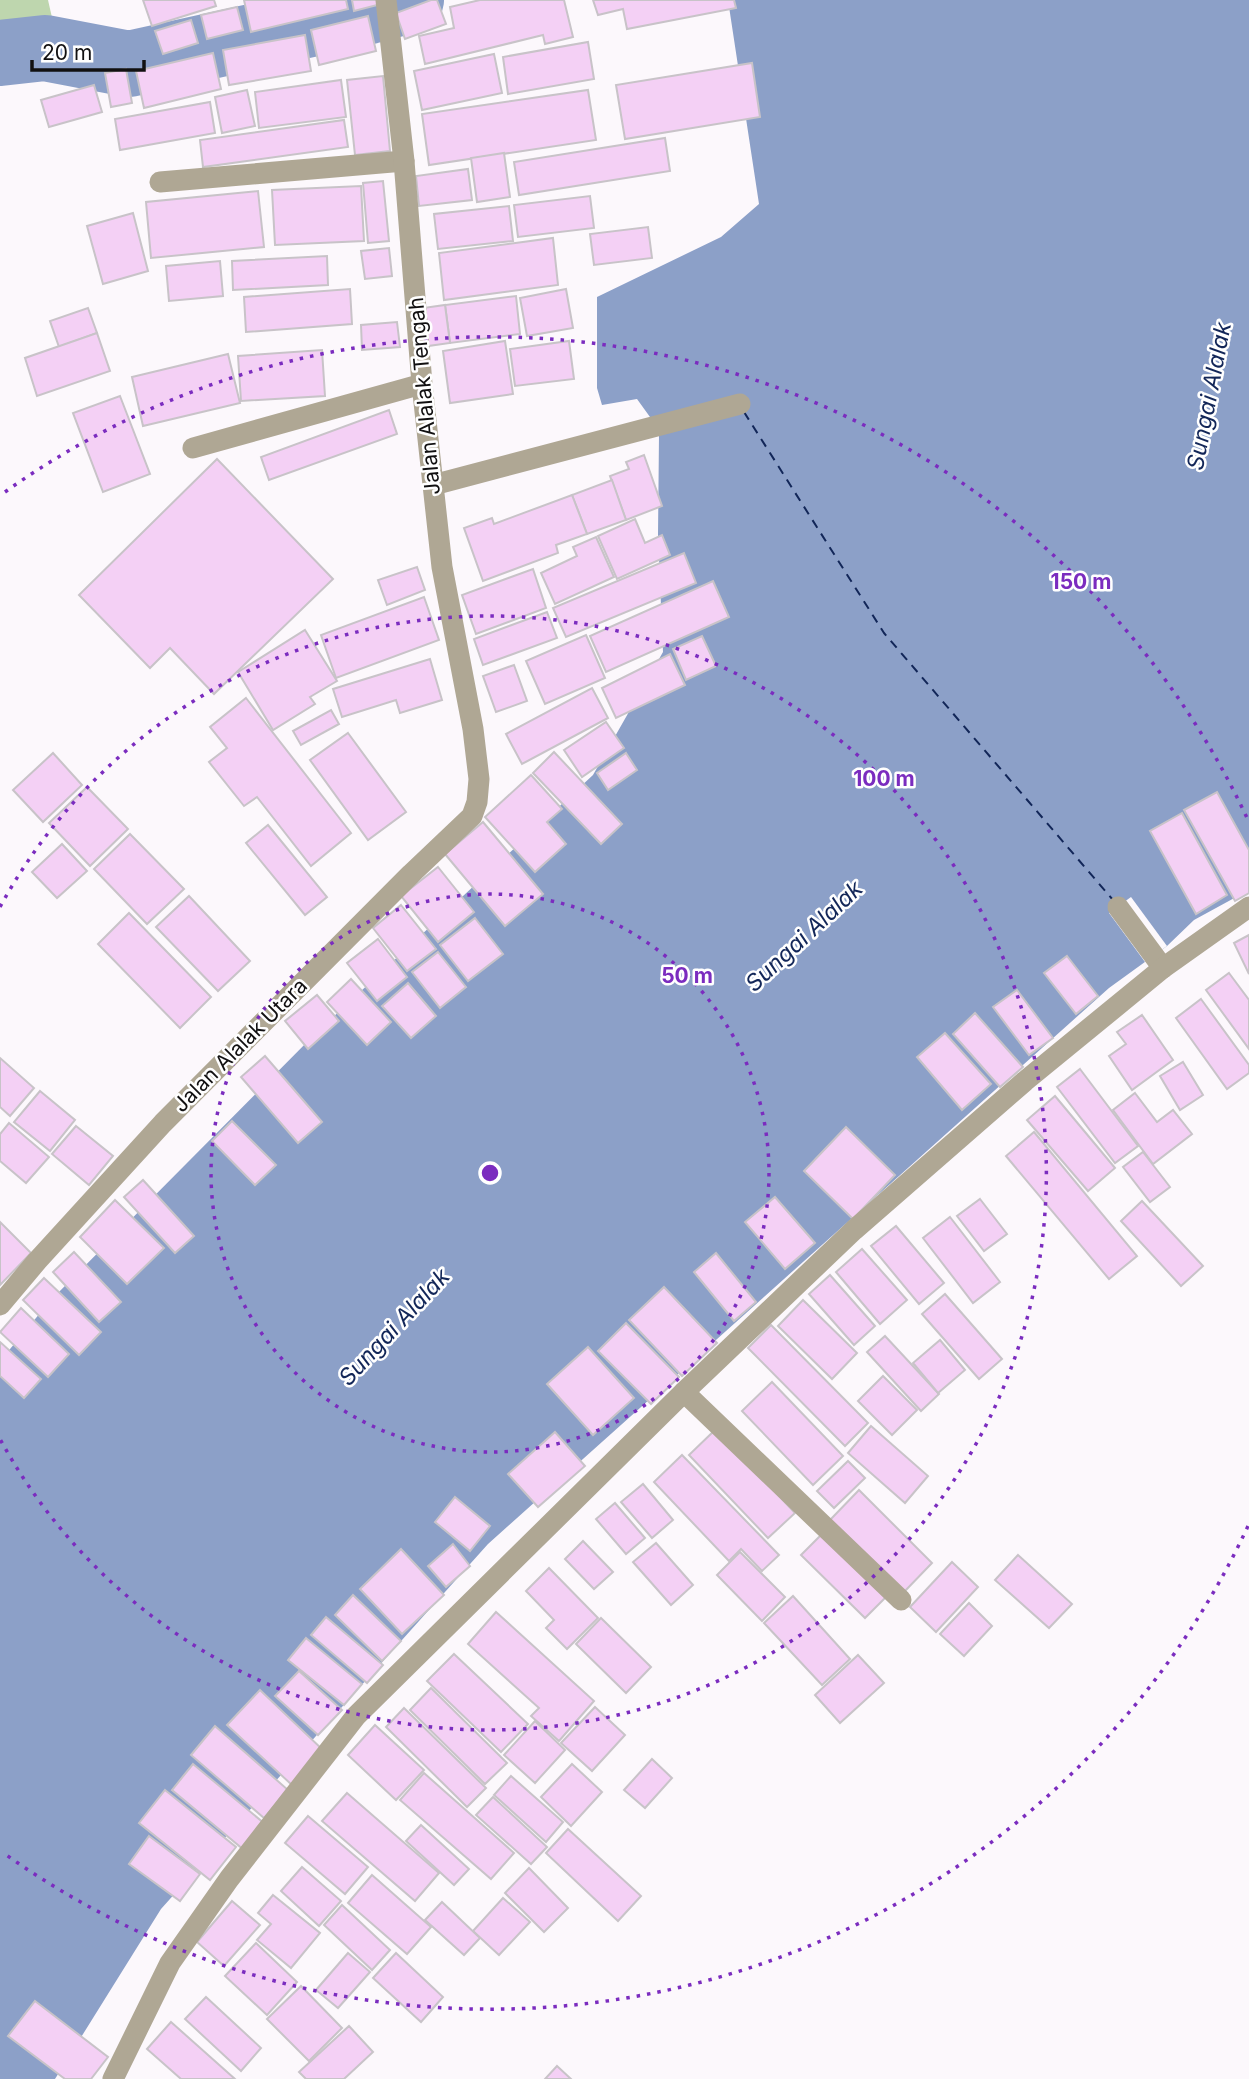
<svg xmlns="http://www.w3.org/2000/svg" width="1249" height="2079" viewBox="0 0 1249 2079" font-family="Inter,sans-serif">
<rect width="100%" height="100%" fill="#fcf8fc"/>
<polygon fill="#bed6ae" points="0,0 48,0 53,22 0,39"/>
<polygon fill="#8ca0c8" points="728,0 1249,0 1249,890 1194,920 1167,946 1109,988 488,1544 161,1909 55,2079 0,2079 0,1361 51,1300 317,1032 593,775 663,652 658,535 659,435 650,417 637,399 602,405 597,388 597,297 721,237 759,204"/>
<polygon fill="#fcf8fc" points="1131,897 1167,946 1145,962 1109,913"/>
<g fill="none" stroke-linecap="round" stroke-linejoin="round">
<polyline stroke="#8ca0c8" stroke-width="66" points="0,53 45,48 129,64 370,11 411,0"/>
<polyline stroke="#122658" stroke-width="2" stroke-dasharray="9 7" stroke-linecap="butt" points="744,412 884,633 1113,900"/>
</g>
<g fill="#f4d0f5" stroke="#c8c3c8" stroke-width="2">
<polygon points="143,0 214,0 216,6 152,26"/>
<polygon points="244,0 346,0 348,9 251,32"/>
<polygon points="352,0 385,0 385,3 354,11"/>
<polygon points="431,0 437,0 446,24 405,39 396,13"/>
<polygon points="480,0 564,0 573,37 545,44 543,35 425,64 419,36 454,28 450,7"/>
<polygon points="593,0 734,0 736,8 627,29 623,9 598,15"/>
<polygon points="237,7 243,30 207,39 201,15"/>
<polygon points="368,16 376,51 319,65 311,30"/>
<polygon points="191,20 198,43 163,54 155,31"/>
<polygon points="305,35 311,71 229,85 223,50"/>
<polygon points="588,42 594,79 508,94 503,57"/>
<polygon points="213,53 221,89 144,108 136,71"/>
<polygon points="494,54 502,93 422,110 414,71"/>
<polygon points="752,63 760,117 625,139 616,85"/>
<polygon points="126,69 132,103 111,107 105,73"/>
<polygon points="383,76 390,151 355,155 347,80"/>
<polygon points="341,80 346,117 259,128 255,92"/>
<polygon points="94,85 102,112 49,127 41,100"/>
<polygon points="247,90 255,126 222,133 215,97"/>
<polygon points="588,90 596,140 429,165 422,114"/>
<polygon points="210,102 215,133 120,150 115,119"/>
<polygon points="344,120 348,147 203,167 200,140"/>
<polygon points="665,138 670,171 519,195 514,162"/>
<polygon points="504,153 510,197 477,202 471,158"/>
<polygon points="468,169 472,200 419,206 416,176"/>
<polygon points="383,181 389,241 368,243 363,183"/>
<polygon points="361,186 364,241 275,245 272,190"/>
<polygon points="258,191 264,247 151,258 146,202"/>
<polygon points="590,196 594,228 518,237 514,205"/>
<polygon points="509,206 513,241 438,249 434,214"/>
<polygon points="133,213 148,271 103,284 87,226"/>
<polygon points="648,227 652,258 594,265 590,234"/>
<polygon points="553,238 558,285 444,300 439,253"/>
<polygon points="389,248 392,276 365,279 361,251"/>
<polygon points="327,256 328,285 233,290 232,261"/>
<polygon points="220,261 223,296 169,301 166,266"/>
<polygon points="350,289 352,324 246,332 244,297"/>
<polygon points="566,289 573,328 527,336 520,298"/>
<polygon points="516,296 520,334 450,343 445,305"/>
<polygon points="445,305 450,343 428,346 423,308"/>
<polygon points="88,308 97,333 59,347 50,321"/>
<polygon points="397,322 400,347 362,350 361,325"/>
<polygon points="97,333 110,371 37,396 25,358"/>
<polygon points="505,341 513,394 450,403 443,351"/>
<polygon points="569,341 574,379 515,386 510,349"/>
<polygon points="322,350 325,396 241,401 238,356"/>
<polygon points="228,354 240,403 143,426 132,377"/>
<polygon points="120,396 150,474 103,492 73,413"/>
<polygon points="389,410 397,434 269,480 261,457"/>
<polygon points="644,455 662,506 626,520 610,476 629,469 626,462"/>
<polygon points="217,459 333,579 214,694 170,648 150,668 79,595"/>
<polygon points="612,480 626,520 587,534 572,495"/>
<polygon points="572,495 587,534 556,545 558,553 483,581 464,528 492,518 494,524"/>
<polygon points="635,519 645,543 662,535 670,555 617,579 598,536"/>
<polygon points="596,537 614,577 555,604 541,573 577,556 573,547"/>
<polygon points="684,553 696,583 566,637 553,608"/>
<polygon points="417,567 425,590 387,605 378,580"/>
<polygon points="533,569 546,608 476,634 462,595"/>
<polygon points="713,581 729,617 606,672 590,636"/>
<polygon points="424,597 439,640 336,678 321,635"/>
<polygon points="547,612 557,638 483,665 474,639"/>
<polygon points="305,630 337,681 310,697 315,704 273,730 238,672"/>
<polygon points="586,635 605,678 545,704 526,661"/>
<polygon points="702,636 716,666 686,680 673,649"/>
<polygon points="670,654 685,685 616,718 602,688"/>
<polygon points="430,659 442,700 400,713 396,700 342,717 333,689"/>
<polygon points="514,665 527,701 496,712 483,676"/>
<polygon points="592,688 608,718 522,764 506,734"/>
<polygon points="246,698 351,833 311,866 257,797 244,806 209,762 227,748 210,727"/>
<polygon points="331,710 339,724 301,745 293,731"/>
<polygon points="606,722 624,748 582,777 564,750"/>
<polygon points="348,733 406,812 368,840 310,760"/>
<polygon points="554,752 622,824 601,844 533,773"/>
<polygon points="53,753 82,785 43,822 13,790"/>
<polygon points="626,753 637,770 608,790 597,773"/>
<polygon points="531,775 562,809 547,822 566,844 535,872 485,817"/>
<polygon points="87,787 128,829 90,866 49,823"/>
<polygon points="1217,792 1249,850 1249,893 1235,901 1184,810"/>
<polygon points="1182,813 1227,895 1196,914 1150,831"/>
<polygon points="483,822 543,894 505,926 445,854"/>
<polygon points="268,825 327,897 305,915 246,843"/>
<polygon points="130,834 184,889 147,924 94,869"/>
<polygon points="62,844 87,871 57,898 32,872"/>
<polygon points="438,867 474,912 438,942 401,896"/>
<polygon points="189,896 250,961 218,991 156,927"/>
<polygon points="401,905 436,949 407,971 373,928"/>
<polygon points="129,913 211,997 180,1028 98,944"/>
<polygon points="475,918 503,954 468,981 440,945"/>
<polygon points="1249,935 1249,974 1234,943"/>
<polygon points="378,939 407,977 377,1001 347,963"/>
<polygon points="438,952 466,987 440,1008 412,972"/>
<polygon points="1067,956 1098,996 1076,1014 1044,973"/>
<polygon points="1229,973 1249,1000 1249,1049 1206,990"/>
<polygon points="351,979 391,1022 367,1045 327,1002"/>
<polygon points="408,983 436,1016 411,1038 382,1006"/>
<polygon points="1017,990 1053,1038 1029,1055 993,1007"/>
<polygon points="317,995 339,1021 308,1049 285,1021"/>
<polygon points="1201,999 1249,1065 1249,1073 1227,1089 1176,1018"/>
<polygon points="975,1013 1023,1067 1000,1087 953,1034"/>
<polygon points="1142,1015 1173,1060 1132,1090 1109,1056 1126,1044 1117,1032"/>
<polygon points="945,1033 991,1084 962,1110 917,1057"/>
<polygon points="265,1056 322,1122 298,1143 241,1077"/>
<polygon points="0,1058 34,1088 10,1116 0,1107"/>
<polygon points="1183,1062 1203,1095 1180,1110 1160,1076"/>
<polygon points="1080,1069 1138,1146 1115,1163 1057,1087"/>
<polygon points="40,1091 75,1120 50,1151 14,1122"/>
<polygon points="1135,1093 1157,1122 1173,1110 1192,1134 1153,1164 1113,1110"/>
<polygon points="1055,1096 1115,1168 1088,1191 1027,1120"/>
<polygon points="232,1121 276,1165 255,1185 212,1141"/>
<polygon points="9,1123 49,1157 26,1183 0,1161 0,1134"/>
<polygon points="76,1126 113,1156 89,1185 52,1154"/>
<polygon points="846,1127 895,1175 853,1219 804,1171"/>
<polygon points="1034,1132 1137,1256 1109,1279 1006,1156"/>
<polygon points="1143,1152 1170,1187 1150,1202 1123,1167"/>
<polygon points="143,1180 194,1236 175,1253 124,1197"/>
<polygon points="775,1197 815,1243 785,1269 745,1222"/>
<polygon points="980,1199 1007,1234 984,1251 957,1216"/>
<polygon points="115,1200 164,1248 127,1284 80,1237"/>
<polygon points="1142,1201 1203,1266 1181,1286 1121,1221"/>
<polygon points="950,1217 1000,1282 973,1303 923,1238"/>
<polygon points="0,1222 31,1253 0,1285"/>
<polygon points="896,1226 944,1283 919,1304 871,1246"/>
<polygon points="862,1249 907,1300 880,1324 836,1272"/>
<polygon points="74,1252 121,1302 99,1322 53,1272"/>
<polygon points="716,1253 756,1302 734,1321 694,1272"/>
<polygon points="830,1275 875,1326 854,1345 809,1294"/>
<polygon points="44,1278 101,1332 79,1355 23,1300"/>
<polygon points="664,1287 717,1343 682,1376 629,1320"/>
<polygon points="945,1294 1002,1359 979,1379 922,1314"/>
<polygon points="803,1300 857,1353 832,1379 778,1326"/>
<polygon points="21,1308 69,1354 48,1377 0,1332"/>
<polygon points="626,1323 679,1377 651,1404 598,1351"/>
<polygon points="771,1325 868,1423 845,1446 748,1348"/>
<polygon points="885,1336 939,1394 921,1411 867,1352"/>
<polygon points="940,1340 965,1370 938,1393 913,1363"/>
<polygon points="0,1342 41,1379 24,1398 0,1376"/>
<polygon points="588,1347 634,1398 593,1435 547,1384"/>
<polygon points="883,1376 917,1410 892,1435 858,1401"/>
<polygon points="772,1382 843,1456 813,1485 742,1411"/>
<polygon points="871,1426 928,1476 905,1503 848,1453"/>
<polygon points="716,1429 795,1513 768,1538 689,1455"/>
<polygon points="555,1432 585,1466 538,1507 508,1474"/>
<polygon points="682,1455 779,1555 762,1571 741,1549 729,1561 654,1482"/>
<polygon points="848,1461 865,1478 834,1508 817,1491"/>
<polygon points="643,1484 673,1520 652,1538 621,1502"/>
<polygon points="859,1490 932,1563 904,1592 830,1520"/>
<polygon points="455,1497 490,1526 470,1551 435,1522"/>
<polygon points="615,1503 645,1538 626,1554 596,1519"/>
<polygon points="824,1532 888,1595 865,1618 801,1555"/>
<polygon points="583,1541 613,1572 594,1589 565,1559"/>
<polygon points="656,1543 693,1585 671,1605 633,1562"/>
<polygon points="453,1544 470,1566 446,1587 428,1566"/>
<polygon points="401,1549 444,1595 402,1634 360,1589"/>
<polygon points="740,1552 785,1597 762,1621 717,1575"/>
<polygon points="1018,1555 1072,1604 1049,1628 995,1580"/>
<polygon points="952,1562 978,1587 936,1632 910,1607"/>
<polygon points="549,1568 598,1618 567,1649 546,1628 554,1620 526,1591"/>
<polygon points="353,1595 401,1641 382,1661 335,1615"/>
<polygon points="793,1596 850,1659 822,1685 764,1623"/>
<polygon points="969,1603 992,1626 964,1656 940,1634"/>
<polygon points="496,1612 594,1701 559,1741 531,1716 539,1708 468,1644"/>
<polygon points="326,1617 383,1665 367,1683 311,1635"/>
<polygon points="601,1618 651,1667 626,1693 576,1644"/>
<polygon points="306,1638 362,1684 344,1705 288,1660"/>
<polygon points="454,1654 528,1724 501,1752 427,1681"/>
<polygon points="858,1655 884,1683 840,1723 815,1695"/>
<polygon points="299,1671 342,1710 318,1735 275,1696"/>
<polygon points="431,1688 507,1763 485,1784 410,1710"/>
<polygon points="260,1690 324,1751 292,1785 227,1725"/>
<polygon points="595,1707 625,1735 592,1771 561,1743"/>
<polygon points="404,1708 486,1788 467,1807 386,1727"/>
<polygon points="535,1721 565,1750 535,1783 504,1755"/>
<polygon points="375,1725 424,1770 396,1800 348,1755"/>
<polygon points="215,1726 288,1790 264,1818 191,1755"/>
<polygon points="652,1759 672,1778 645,1808 624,1790"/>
<polygon points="193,1764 265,1824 244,1850 172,1790"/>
<polygon points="572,1764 602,1792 571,1826 541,1797"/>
<polygon points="424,1773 514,1853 491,1879 400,1800"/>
<polygon points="511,1776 563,1822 546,1842 494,1795"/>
<polygon points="165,1790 236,1847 210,1880 139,1823"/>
<polygon points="347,1793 439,1873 415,1901 322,1821"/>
<polygon points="493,1797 547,1847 531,1864 476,1815"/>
<polygon points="308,1816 368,1867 345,1894 285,1843"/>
<polygon points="421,1825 469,1869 454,1885 406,1841"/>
<polygon points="568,1829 641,1896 618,1921 546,1853"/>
<polygon points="149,1836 200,1874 180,1901 129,1864"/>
<polygon points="302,1867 341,1901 319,1926 281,1891"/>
<polygon points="529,1868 568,1908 544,1932 505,1893"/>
<polygon points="372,1875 431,1927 407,1954 348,1903"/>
<polygon points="273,1895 320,1933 291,1968 257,1940 271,1924 258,1913"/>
<polygon points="503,1898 530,1922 499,1955 473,1931"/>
<polygon points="232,1901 260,1925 224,1966 197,1942"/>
<polygon points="442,1902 480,1938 464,1955 425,1920"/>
<polygon points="342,1905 390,1950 372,1970 324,1925"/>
<polygon points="256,1943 297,1982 267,2015 225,1976"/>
<polygon points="348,1953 370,1972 338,2008 316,1990"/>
<polygon points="396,1953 443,1997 421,2022 373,1978"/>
<polygon points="301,1986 342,2028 309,2061 267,2019"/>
<polygon points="206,1997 261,2048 241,2071 185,2019"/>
<polygon points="35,2001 108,2057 91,2079 65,2079 8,2036"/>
<polygon points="171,2022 235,2079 181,2079 147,2049"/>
<polygon points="349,2026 373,2052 344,2079 306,2079 299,2072"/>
<polygon points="557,2066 571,2079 545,2079"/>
</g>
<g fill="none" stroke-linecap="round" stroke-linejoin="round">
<g stroke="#afa794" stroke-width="21">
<polyline points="160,182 404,161"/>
<polyline points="193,448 422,384"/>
<polyline points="433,485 740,404"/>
<polyline points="1118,907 1163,968"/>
<polyline points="0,1305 37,1261 163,1123 411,874 472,816 477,802 479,779 473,729 442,567 422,384 404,161 386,0"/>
<polyline points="684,1392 901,1600"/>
<polyline points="113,2079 170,1963 229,1879 356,1716 684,1392 854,1230 1025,1081 1163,968 1249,907"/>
</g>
</g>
<g fill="none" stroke="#7b2cbf" stroke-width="3.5" stroke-dasharray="3.5 7">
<circle cx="490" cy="1173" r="279"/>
<path d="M0 907A557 557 0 1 1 0 1439"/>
<path d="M1248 1526A836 836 0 0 1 5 1854M5 492A836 836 0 0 1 1248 820"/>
</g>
<g text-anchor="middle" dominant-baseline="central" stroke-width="5" stroke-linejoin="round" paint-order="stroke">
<g font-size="21" fill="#111011" stroke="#fff">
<text transform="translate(424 396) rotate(-95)">Jalan Alalak Tengah</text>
<text transform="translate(240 1045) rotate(-45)">Jalan Alalak Utara</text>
</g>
<g font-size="23" font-style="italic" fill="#122658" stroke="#fff">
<text transform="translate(1209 396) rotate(-79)">Sungai Alalak</text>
<text transform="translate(804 936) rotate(-43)">Sungai Alalak</text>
<text transform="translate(394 1327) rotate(-47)">Sungai Alalak</text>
</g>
</g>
<circle cx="490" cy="1173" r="10" fill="#7b2cbf" stroke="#fff" stroke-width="3.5"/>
<g font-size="21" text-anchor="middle" font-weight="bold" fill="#7b2cbf" stroke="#fff" stroke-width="5" stroke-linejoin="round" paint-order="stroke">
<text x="1081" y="589">150 m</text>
<text x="884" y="786">100 m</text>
<text x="687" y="983">50 m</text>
</g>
<path d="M32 60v10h112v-10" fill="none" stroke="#111011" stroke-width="3.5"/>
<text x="42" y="60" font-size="21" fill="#111011" stroke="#ffffff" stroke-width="5" paint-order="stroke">20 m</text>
</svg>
